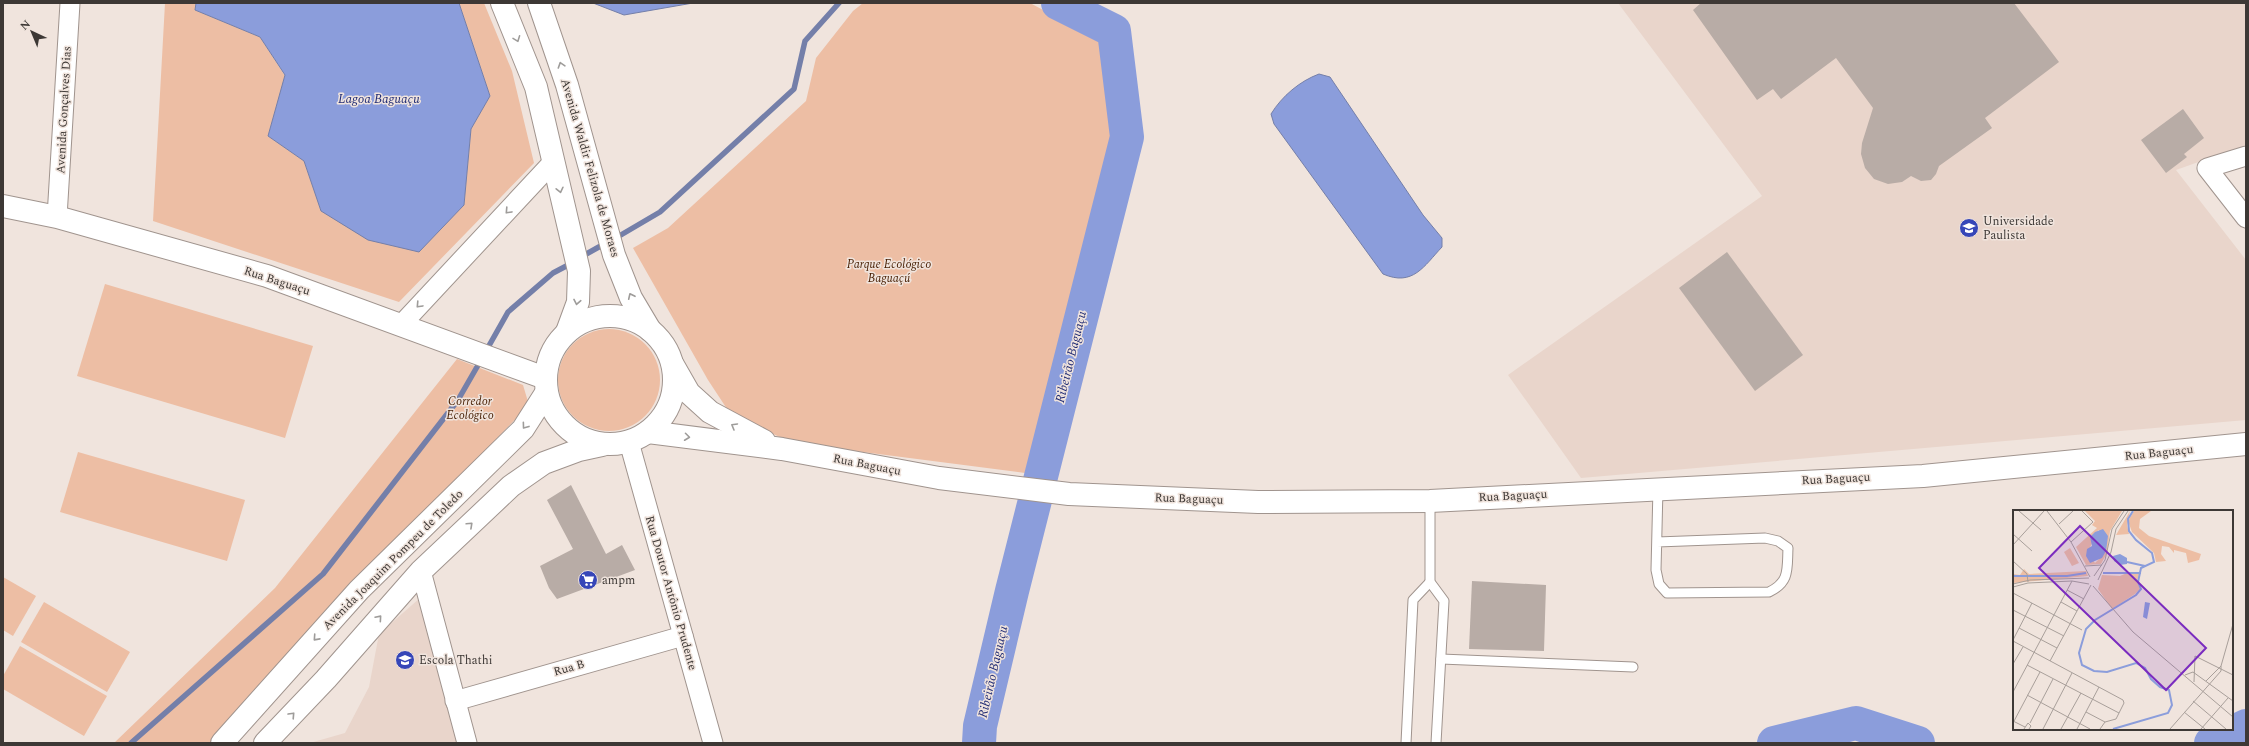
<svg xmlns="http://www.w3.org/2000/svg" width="2249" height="746" viewBox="0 0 2249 746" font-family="Spectral,serif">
<rect width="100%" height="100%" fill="#f0e4dd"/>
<g fill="#e9d5cb">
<polygon points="1618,3 2246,3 2246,145 2176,170 2246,260 2246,420 1581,478 1508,375 1762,196"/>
<polygon points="420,598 458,743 310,743 345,733 369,687 379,634"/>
</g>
<g fill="#edbea4">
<polygon points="165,3 196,3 195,10 260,37 285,76 268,136 304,161 321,211 464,205 471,129 490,96 459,3 484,3 512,71 534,163 399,302 153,221"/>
<polygon points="863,3 1030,3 1103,42 1112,137 1025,473 793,443 731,415 708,380 633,248 668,228 806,101 816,58 853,11"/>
<polygon points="105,284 313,346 285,438 77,376"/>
<circle cx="609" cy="380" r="51"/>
<polygon points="457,359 523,385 529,405 354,586 216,743 114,743 275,588"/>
<polygon points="78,452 245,500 227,561 60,512"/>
<polygon points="3,577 36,596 13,636 3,630"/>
<polygon points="44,602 130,652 107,692 21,642"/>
<polygon points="20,646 107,696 84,736 3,689 3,676"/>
</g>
<g fill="#8b9ddb" stroke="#747fa9">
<polygon points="196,3 459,3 490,96 471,129 464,205 419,252 368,240 321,211 304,161 268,136 285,75 260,37 195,10"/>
<polygon points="593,3 693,3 624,15"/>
<path d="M1319 74 1330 77 1423 215 1442 238V247C1424 266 1413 287 1383 274L1274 124 1271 114C1282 96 1300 81 1319 74Z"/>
</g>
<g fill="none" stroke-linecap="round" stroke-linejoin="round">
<g stroke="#747fa9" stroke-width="5.5">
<polyline points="614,239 660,212 794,89 805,41 839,3"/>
<polyline points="581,257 606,243"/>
<polyline points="486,351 508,312 553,273 572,263"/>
<polyline points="131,743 323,574 458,400 481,360"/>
</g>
<g stroke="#8b9ddb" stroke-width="34">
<polyline points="979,743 980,726 1012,591 1127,137 1114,31 1058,3"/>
<polyline points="1774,743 1856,723 1918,743"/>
<polyline points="2211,743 2246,726"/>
</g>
</g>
<g fill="#b8aca6">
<polygon points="1701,3 2014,3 2059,62 1985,118 1992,128 1939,166 1936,174 1931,180 1921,181 1911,176 1902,182 1888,184 1874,179 1865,168 1861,154 1862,143 1873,108 1836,58 1781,99 1773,89 1757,100 1693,10"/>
<polygon points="2183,109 2204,138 2184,154 2187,157 2166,173 2141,140"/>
<polygon points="1727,252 1803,355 1755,391 1679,288"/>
<polygon points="571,485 606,554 622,545 635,570 557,599 549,588 540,566 573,549 547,500"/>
<polygon points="1472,581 1546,585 1544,651 1469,649"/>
</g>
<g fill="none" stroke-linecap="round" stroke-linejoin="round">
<defs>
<g id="lane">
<polyline points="1430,501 1430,582 1444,601 1436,743"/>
<path d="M1657 542 1765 538 1778 541 1788 548C1787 569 1790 582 1769 592L1667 593 1659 584 1656 570 1658 488"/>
<polyline points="1441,659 1633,667"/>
<polyline points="1406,743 1413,600 1430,582"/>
</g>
<g id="street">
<polyline points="2246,156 2207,168 2246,218"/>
<polyline points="57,217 70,3"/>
<polyline points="401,325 553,162"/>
<polyline points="629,442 713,743"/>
<polyline points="421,571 467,743"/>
<polyline points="455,701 683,636"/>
</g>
<g id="secondary">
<polyline points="502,3 536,87 579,271 578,302 567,332"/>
<polyline points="539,3 567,85 614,255 631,298 650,330"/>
<polyline points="3,206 57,217 267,276 545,378"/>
<circle cx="610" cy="380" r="64"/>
<polyline points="673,365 689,393 710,412 764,441"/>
<polyline points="648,432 782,449 939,478 1069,494 1258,502 1430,501 1923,476 2246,444"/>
<polyline points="222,743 359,590 523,429 546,393"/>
<polyline points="265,743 326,679 421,571 511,486 544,463 579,450 602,445"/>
</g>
</defs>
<use href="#lane" stroke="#a0948e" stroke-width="11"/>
<use href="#street" stroke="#a0948e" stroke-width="21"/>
<use href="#secondary" stroke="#a0948e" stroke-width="24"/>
<use href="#lane" stroke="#fff" stroke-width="9"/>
<use href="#street" stroke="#fff" stroke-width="19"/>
<use href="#secondary" stroke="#fff" stroke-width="22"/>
</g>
<defs><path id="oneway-chevron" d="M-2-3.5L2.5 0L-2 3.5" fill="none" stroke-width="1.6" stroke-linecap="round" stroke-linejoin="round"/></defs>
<g stroke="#9e9c9a">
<use href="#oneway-chevron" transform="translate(517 39) rotate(69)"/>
<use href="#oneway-chevron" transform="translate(561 65) rotate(-108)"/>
<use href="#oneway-chevron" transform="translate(560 190) rotate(77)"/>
<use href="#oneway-chevron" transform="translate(508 211) rotate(133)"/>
<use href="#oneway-chevron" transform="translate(631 296) rotate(-115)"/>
<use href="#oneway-chevron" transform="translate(577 302) rotate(101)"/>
<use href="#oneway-chevron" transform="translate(419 305) rotate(133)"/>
<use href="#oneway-chevron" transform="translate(525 426) rotate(126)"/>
<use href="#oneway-chevron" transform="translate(734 426) rotate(-150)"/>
<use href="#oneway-chevron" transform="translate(687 437) rotate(7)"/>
<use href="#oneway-chevron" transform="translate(470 525) rotate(-43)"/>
<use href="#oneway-chevron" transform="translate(379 618) rotate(-49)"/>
<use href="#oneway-chevron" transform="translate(316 638) rotate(132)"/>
<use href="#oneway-chevron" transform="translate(292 715) rotate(-47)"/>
</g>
<defs>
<symbol id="university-disc" viewBox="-11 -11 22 22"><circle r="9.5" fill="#3646b8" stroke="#f0e4dd"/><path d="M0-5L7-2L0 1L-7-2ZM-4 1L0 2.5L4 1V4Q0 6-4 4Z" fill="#fff"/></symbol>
<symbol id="supermarket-disc" viewBox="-11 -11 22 22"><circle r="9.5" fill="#3646b8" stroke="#f0e4dd"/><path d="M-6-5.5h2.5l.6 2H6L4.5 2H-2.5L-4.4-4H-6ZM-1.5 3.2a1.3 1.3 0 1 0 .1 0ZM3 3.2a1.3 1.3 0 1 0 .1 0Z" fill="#fff"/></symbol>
<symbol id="school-disc" viewBox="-11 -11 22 22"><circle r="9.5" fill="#3646b8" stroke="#f0e4dd"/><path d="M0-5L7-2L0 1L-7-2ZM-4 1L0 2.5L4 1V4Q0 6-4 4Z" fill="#fff"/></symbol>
</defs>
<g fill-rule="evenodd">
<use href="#university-disc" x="1958" y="217" width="22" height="22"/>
<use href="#supermarket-disc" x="577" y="569" width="22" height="22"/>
<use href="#school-disc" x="394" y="649" width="22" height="22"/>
</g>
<g text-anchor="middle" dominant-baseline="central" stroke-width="3" stroke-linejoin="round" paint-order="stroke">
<g font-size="12" fill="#3d3835" stroke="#f0e4dd">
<text transform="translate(64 110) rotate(-87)">Avenida Gonçalves Dias</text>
<text transform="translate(590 168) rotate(74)">Avenida Waldir Felizola de Moraes</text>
<text transform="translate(277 281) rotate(18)">Rua Baguaçu</text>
<text transform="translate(2159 453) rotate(-6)">Rua Baguaçu</text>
<text transform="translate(867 465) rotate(11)">Rua Baguaçu</text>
<text transform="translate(1836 479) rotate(-3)">Rua Baguaçu</text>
<text transform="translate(1513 496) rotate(-3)">Rua Baguaçu</text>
<text transform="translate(1189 499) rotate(2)">Rua Baguaçu</text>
<text transform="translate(393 560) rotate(-45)">Avenida Joaquim Pompeu de Toledo</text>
<text transform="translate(671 593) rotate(74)">Rua Doutor Antônio Prudente</text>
<text transform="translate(569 668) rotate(-16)">Rua B</text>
</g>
<g font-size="12" fill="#3d3835" stroke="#f0e4dd" text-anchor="start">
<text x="1983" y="221">Universidade<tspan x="1983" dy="14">Paulista</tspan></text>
<text x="602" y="580">ampm</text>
<text x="419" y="660">Escola Thathi</text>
</g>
<g font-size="12" font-style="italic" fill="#481f03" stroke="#f0e4dd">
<text x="889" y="264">Parque Ecológico<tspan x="889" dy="14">Baguaçú</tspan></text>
<text x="470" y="401">Corredor<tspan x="470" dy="14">Ecológico</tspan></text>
</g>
<g font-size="13" font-style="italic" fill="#222d75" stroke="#f0e4dd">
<text x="379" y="99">Lagoa Baguaçu</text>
<text transform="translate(1071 357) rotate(-76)">Ribeirão Baguaçu</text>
<text transform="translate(993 672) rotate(-77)">Ribeirão Baguaçu</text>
</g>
</g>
<g transform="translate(2013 510)">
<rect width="220" height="220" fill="#f0e4dd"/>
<path d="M72 1H109L97 21 94 43 88 54 73 55 63 37 84 18 79 15 82 11ZM86 20V49L82 53 75 42 79 33 77 27ZM117 1 114 15 116 24 103 25ZM121 1H138L127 9 126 18 136 26 188 44 186 50 175 53 173 43 161 40V43L156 37 149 36 148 44 153 51 143 52 141 43 119 22 115 11ZM57 38 66 53 59 56 51 42ZM11 59 16 64 73 61 75 66 0 73V64L7 65ZM114 63 126 64 124 71 127 79 122 84 99 99 85 79 89 65 107 66Z" fill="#edbea4" fill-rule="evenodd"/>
<path d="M90 19 95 26 93 41 89 48 77 53 73 46 74 39 79 36 77 27 82 22ZM107 44 114 48V54L107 55 101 51 100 46ZM132 92 137 93 134 109 130 107Z" fill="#8b9ddb"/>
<path fill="none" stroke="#8b9ddb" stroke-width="2" d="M114 52 132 56M90 63H128M0 66H54L73 63M100 219 155 203 159 195 156 180 147 177 138 169 132 158 123 153 94 162 81 161 69 155 66 143 73 119 82 110 123 85 128 79 125 72 128 58 141 52 139 43 123 30 116 21 115 9 120 1"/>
<path fill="none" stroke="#a89f9a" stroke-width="1" d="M6 1 28 20M34 1 58 32 77 67M46 14 60 1M0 24 19 41M58 32 80 12 69 1M0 35 31 1M0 51 14 64 15 72M72 56 89 55M81 66 92 50 99 19 111 1M85 70 98 42 103 19 115 1M0 74 17 70 76 68M80 76 120 122 220 207M0 77 15 73 59 71 76 74M54 80 71 89M0 83 69 120M48 92 64 101M0 100 51 126M6 118 44 138M0 130 19 93M0 131 110 190 111 193 103 209 92 212 87 219M37 151 78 75M0 154 10 137M14 155 106 203M172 165 180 162 220 191M193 171 208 156 220 114M181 172 182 146 220 165M0 182 59 71M14 185 77 219M180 191 213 219M73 202 92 212M171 202 192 219M0 211 12 217M0 213 27 162M17 213 40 169M11 219 15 213 18 216 16 219M30 219 59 163M48 219 68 183M64 219 86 177M157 219 208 161V156M188 219 215 188"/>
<path fill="#7b2cbf" fill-opacity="0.15" stroke="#7b2cbf" stroke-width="2" d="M67 16 193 138 153 180 26 58Z"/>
<rect width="220" height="220" fill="none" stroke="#3d3835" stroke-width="2"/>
</g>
<rect width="2249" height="746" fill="none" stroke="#3d3835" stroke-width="8"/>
<g transform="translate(32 32) rotate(316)" stroke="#f0e4dd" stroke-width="3" paint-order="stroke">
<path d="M0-3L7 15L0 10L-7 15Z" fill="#3d3835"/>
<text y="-6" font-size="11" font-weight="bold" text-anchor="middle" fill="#3d3835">N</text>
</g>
</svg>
